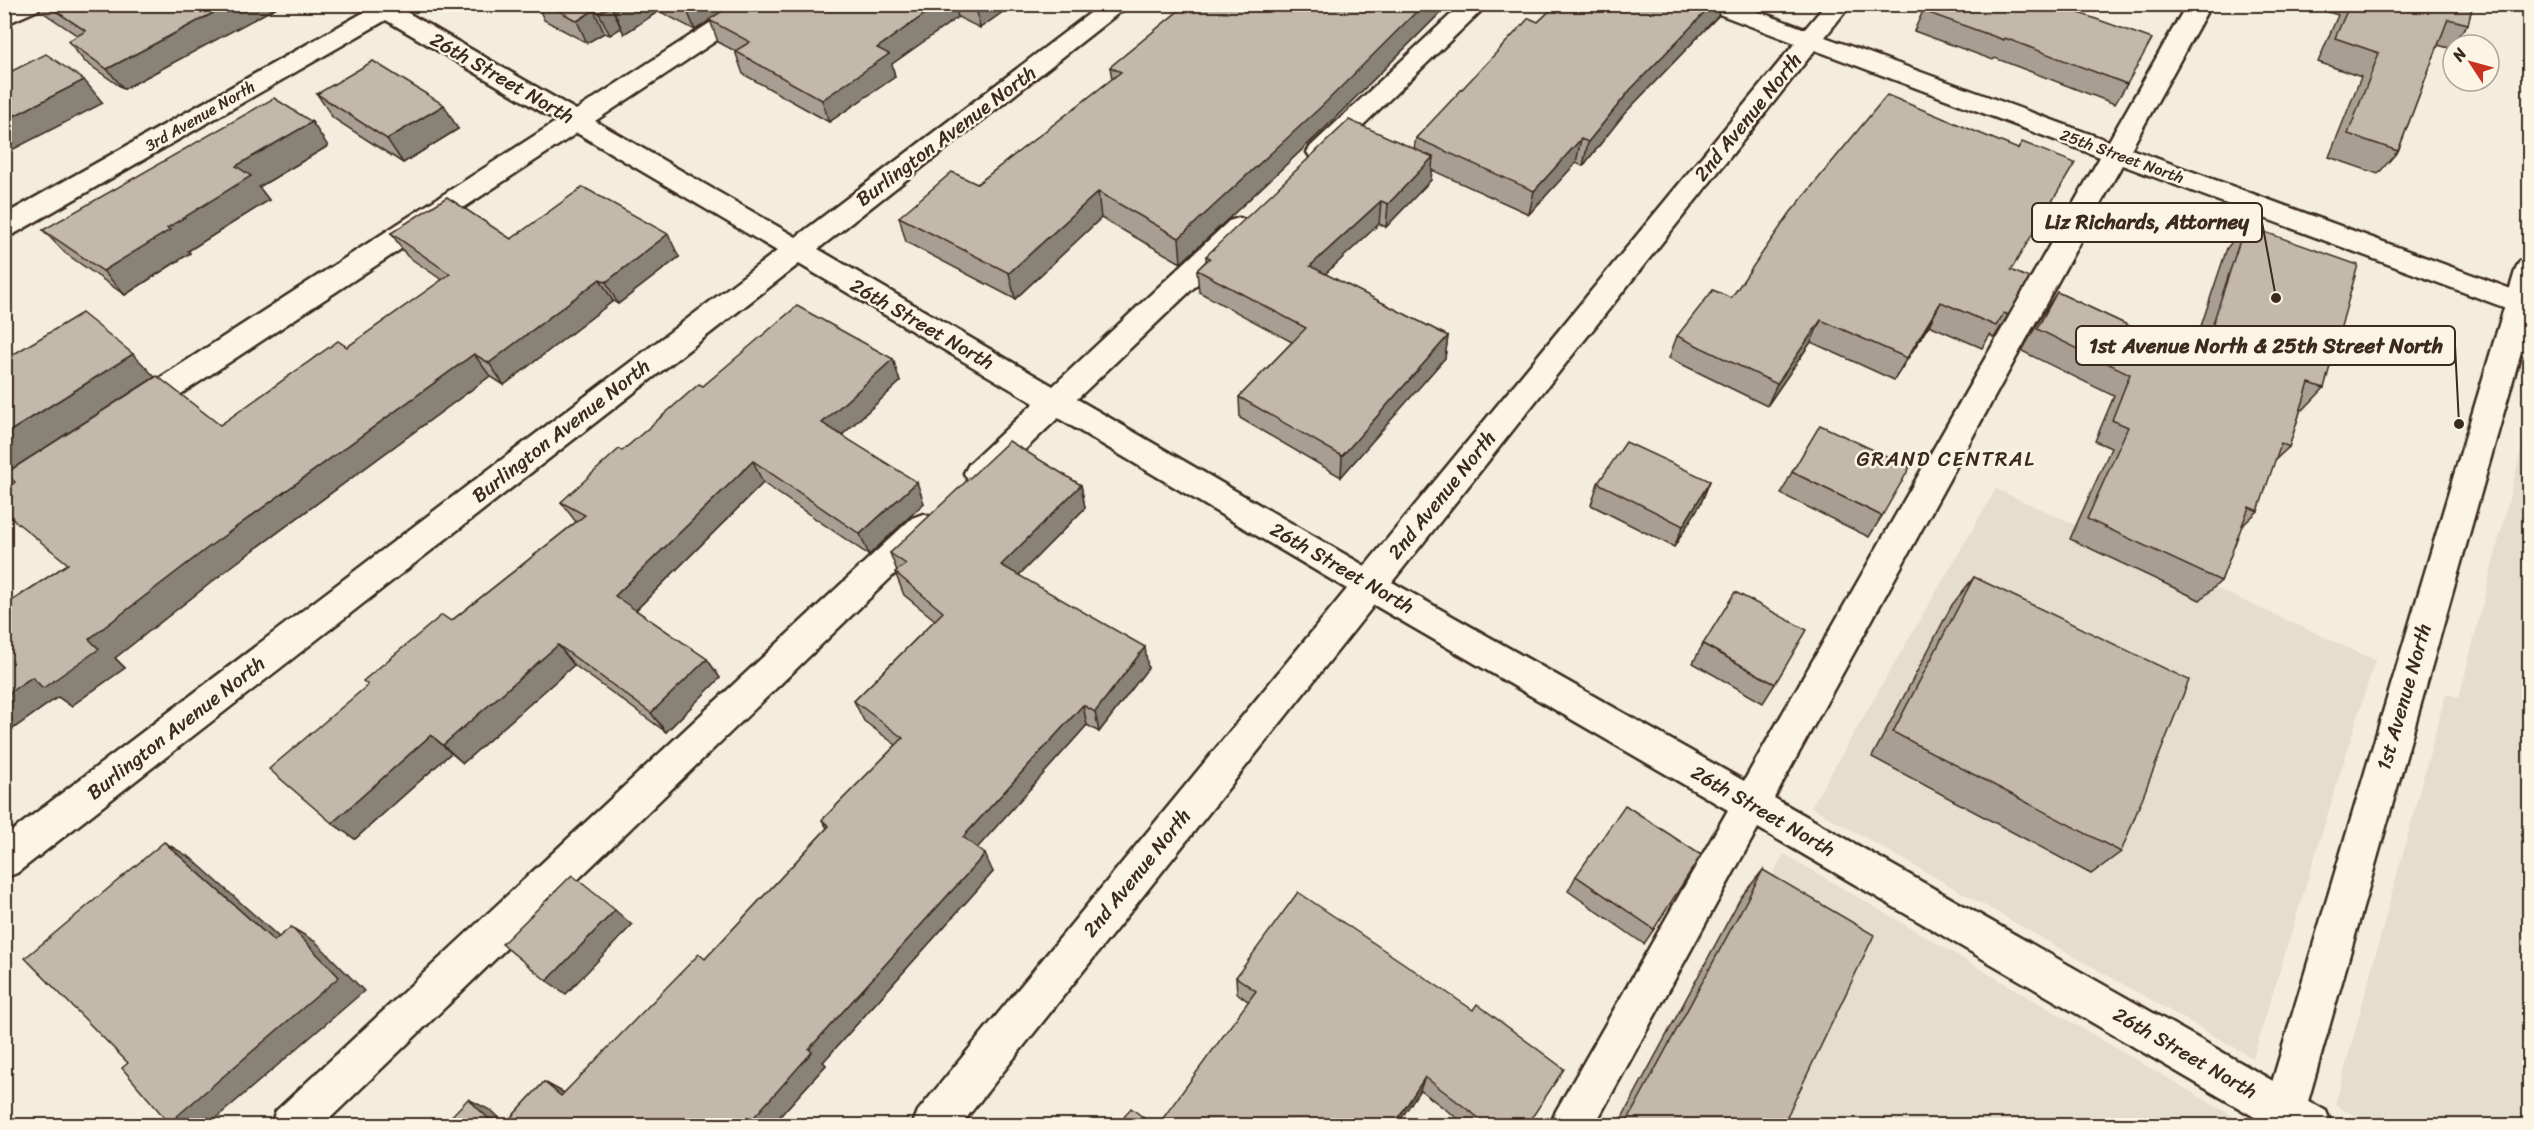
<svg xmlns="http://www.w3.org/2000/svg" width="2534" height="1130" viewBox="0 0 2534 1130" font-family="Sriracha,sans-serif">
<rect width="100%" height="100%" fill="#f4eddd"/>
<filter id="ink" filterUnits="userSpaceOnUse"><feTurbulence type="fractalNoise" baseFrequency=".0167" numOctaves="2"/><feDisplacementMap in="SourceGraphic" scale="12" xChannelSelector="R" yChannelSelector="G"/><feConvolveMatrix kernelMatrix="1 2 1 2 8 2 1 2 1" color-interpolation-filters="sRGB"/></filter>
<g filter="url(#ink)">
<g fill="#e5ddce">
<polygon points="2529,419 2529,1125 2372,1125 2335,1105 2446,693 2459,698"/>
<polygon points="1996,489 2375,660 2253,1058 1811,807"/>
<polygon points="1784,854 2234,1117 2231,1126 1629,1126"/>
</g>
<g fill="none" stroke-linecap="round" stroke-linejoin="round">
<defs>
<g id="minor">
<polygon points="12,4 44,4 40,9 4,25 4,8"/>
<path d="M364 4H408L403 10 576 110 739 4H768L764 9 595 121 796 237 1102 4H1130L818 249 1053 386 1229 221 1239 218 1249 221 1253 228 1249 235 1077 399 1365 566 1795 43 1706 9 1702 4H1738L1805 29 1826 4H1851L1825 37 2109 141 2187 4H2211L2131 149 2530 296V317L2122 165 1774 798 2326 1111 2332 1126H2270L1758 828 1594 1126H1550L1556 1111 1728 810 1374 605 960 1126H912L918 1111 1347 589 1058 418 991 482 980 485 969 482 964 473 969 464 1034 403 799 264 17 873 4 878V837L777 251 577 133 143 419 132 423 121 419 117 411 121 403 557 121 386 20 14 234 4 236V215L368 10ZM1815 50 2100 157 1744 781 1392 582Z"/>
<polygon points="1462,4 1488,4 1329,158 1320,161 1311,158 1307,152 1311,146"/>
<polygon points="923,514 934,518 939,527 934,536 322,1126 270,1126 276,1111 912,518"/>
</g>
<polygon id="major" points="2530,258 2530,320 2301,1126 2259,1126 2516,268 2520,261"/>
</defs>
<use href="#minor" stroke="#3b2a1e" stroke-width="5"/>
<use href="#major" stroke="#3b2a1e" stroke-width="5"/>
<use href="#minor" fill="#fcf5e5" fill-rule="evenodd"/>
<use href="#major" fill="#fcf5e5" fill-rule="evenodd"/>
</g>
<g fill="#a89f92" stroke="#3b2a1e" stroke-width="1.5">
<polygon points="35,4 275,4 277,7 124,89 84,61 68,41 78,36 41,11"/>
<polygon points="537,4 1014,4 980,28 958,17 892,64 895,77 829,122 743,74 735,51 718,42 710,20 695,30 659,11 624,34 621,28 610,35 604,33 587,43 544,20"/>
<polygon points="1187,4 1446,4 1446,7 1322,131 1181,263 1101,218 1015,299 906,242 899,217 977,184 1112,79 1110,67"/>
<polygon points="1557,4 1721,4 1718,16 1624,114 1583,166 1576,163 1529,214 1432,170 1431,180 1386,227 1379,224 1325,274 1448,336 1445,358 1341,477 1240,418 1239,397 1292,342 1199,292 1197,270 1206,261 1206,256 1414,149 1416,138"/>
<polygon points="1928,4 2127,84 2115,104 1995,58 1993,60 1914,31 1923,11"/>
<polygon points="2313,4 2473,4 2468,24 2448,48 2438,45 2398,151 2378,174 2329,157 2361,77 2318,62 2338,15 2312,7"/>
<polygon points="317,94 458,129 403,163 333,118"/>
<polygon points="328,146 259,187 269,200 188,251 190,253 125,295 65,253 43,230"/>
<polygon points="2245,225 2324,388 2303,410 2301,409 2289,447 2274,461 2258,511 2241,527 2221,581 2200,600 2070,539 2111,448 2095,441 2114,396 2022,351 2043,314 2057,292 2174,347 2179,341 2194,347 2227,248"/>
<polygon points="391,233 511,239 679,257 618,304 613,301 504,385 490,376 232,566 115,658 125,668 71,706 58,697 4,735 4,606 68,564 220,425 347,347 442,280 407,256"/>
<polygon points="2011,270 2008,315 1994,338 1990,335 1982,348 1929,325 1894,380 1811,342 1767,406 1669,358 1677,336 1731,298"/>
<polygon points="893,359 900,382 842,435 924,503 869,555 763,483 636,610 707,659 720,678 666,732 574,665 463,763 451,753 355,839 332,823 451,621 576,522 561,502 622,451 703,386"/>
<polygon points="1792,472 1882,516 1869,537 1781,494"/>
<polygon points="1710,481 1701,503 1674,547 1591,505 1598,483"/>
<polygon points="1081,485 1085,508 1019,575 1148,668 1099,732 1087,725 977,848 993,872 823,1062 826,1065 772,1125 443,1125 492,1111 505,1124 544,1082 564,1093 705,959 827,828 822,820 896,745 864,721 854,701 935,620 904,595 895,572 897,571 890,553"/>
<polygon points="1974,577 2121,852 2091,874 1872,757 1952,605"/>
<polygon points="1703,644 1775,684 1763,703 1693,663"/>
<polygon points="1763,870 1783,1125 1618,1125 1741,897"/>
<polygon points="1576,876 1654,929 1644,944 1568,891"/>
<polygon points="1236,977 1527,1125 1466,1125 1420,1090 1248,1001 1237,993"/>
</g>
<g fill="#888277" stroke="#3b2a1e" stroke-width="1.5">
<polygon points="230,4 275,4 277,7 124,89 107,69"/>
<polygon points="625,4 657,4 659,11 624,34 614,11"/>
<polygon points="691,4 734,4 695,30 686,8"/>
<polygon points="939,4 955,4 958,17 892,64 895,77 829,122 822,100 877,48"/>
<polygon points="977,4 1014,4 980,28 976,6"/>
<polygon points="1424,4 1446,4 1446,7 1322,131 1181,263 1179,238"/>
<polygon points="1713,4 1721,4 1718,16 1624,114 1583,166 1588,142 1630,90"/>
<polygon points="611,6 621,28 610,35 599,13"/>
<polygon points="594,10 604,33 587,43 577,21"/>
<polygon points="84,80 103,103 4,154 4,121"/>
<polygon points="444,105 458,129 403,163 387,139"/>
<polygon points="312,122 328,146 259,187 269,200 188,251 190,253 125,295 103,271 167,228 236,166"/>
<polygon points="1581,139 1576,163 1529,214 1534,191"/>
<polygon points="1433,157 1431,180 1386,227 1388,204"/>
<polygon points="1098,192 1101,218 1015,299 1009,273"/>
<polygon points="1381,201 1379,224 1309,289 1310,266"/>
<polygon points="668,234 679,257 618,304 606,282"/>
<polygon points="600,279 613,301 504,385 489,363"/>
<polygon points="1941,302 1929,325 1894,380 1907,358"/>
<polygon points="1821,320 1811,342 1767,406 1777,384"/>
<polygon points="1448,336 1445,358 1341,477 1342,456"/>
<polygon points="133,354 155,377 8,472 4,470 4,435"/>
<polygon points="474,354 490,376 232,566 115,658 125,668 71,706 58,697 4,735 4,696 89,639 210,546"/>
<polygon points="893,359 900,382 831,445 822,423"/>
<polygon points="753,461 763,483 630,616 615,596"/>
<polygon points="1710,481 1701,503 1674,547 1683,526"/>
<polygon points="917,482 924,503 869,555 860,534"/>
<polygon points="1081,485 1085,508 1007,587 1001,565"/>
<polygon points="558,645 574,665 463,763 443,745"/>
<polygon points="1145,647 1148,668 1099,732 1095,712"/>
<polygon points="707,659 720,678 666,732 651,713"/>
<polygon points="1083,705 1087,725 971,855 963,837"/>
<polygon points="431,735 451,753 355,839 332,823"/>
<polygon points="164,842 191,858 300,956 274,941"/>
<polygon points="985,854 993,872 823,1062 826,1065 772,1125 747,1125 809,1049"/>
<polygon points="615,910 632,925 566,994 547,981"/>
<polygon points="291,927 316,942 364,991 208,1125 178,1125 169,1123"/>
<polygon points="1425,1077 1420,1090 1397,1125 1394,1125"/>
<polygon points="544,1082 566,1094 561,1096"/>
<polygon points="468,1099 492,1111 507,1125 495,1125"/>
</g>
<g fill="#c3b9aa" stroke="#3b2a1e" stroke-width="1.5">
<polygon points="45,4 230,4 107,69 68,41 86,31"/>
<polygon points="547,4 625,4 614,11 611,6 599,13 594,10 577,21"/>
<polygon points="680,4 691,4 686,8"/>
<polygon points="733,4 939,4 877,48 889,54 822,100 735,51 750,42 709,20"/>
<polygon points="1187,4 1424,4 1323,105 1179,238 1098,192 1009,273 899,217 952,172 977,184 1121,72 1110,67"/>
<polygon points="1557,4 1713,4 1630,90 1588,142 1581,139 1534,191 1416,138 1529,18 1538,22"/>
<polygon points="1928,4 2054,4 2152,39 2127,84 2005,38 2004,40 1923,11"/>
<polygon points="2350,4 2473,4 2468,24 2448,19 2398,151 2348,134 2379,53 2335,38"/>
<polygon points="46,54 84,80 4,121 4,75"/>
<polygon points="373,61 444,105 387,139 317,94"/>
<polygon points="1887,95 2018,149 2022,142 2075,163 2011,270 2029,278 2008,315 2004,313 1996,326 1941,302 1907,358 1821,320 1777,384 1677,336 1713,290 1731,298 1790,213"/>
<polygon points="274,98 312,122 236,166 251,176 167,228 170,230 103,271 43,230"/>
<polygon points="1349,120 1433,157 1388,204 1381,201 1310,266 1448,336 1342,456 1239,397 1306,328 1197,270 1210,258 1206,256"/>
<polygon points="583,187 668,234 606,282 600,279 489,363 474,354 210,546 89,639 99,649 43,688 32,677 4,696 4,606 68,564 4,512 4,489 15,482 6,473 157,376 220,425 338,341 347,347 450,274 391,233 447,197 511,239"/>
<polygon points="2245,225 2358,265 2324,388 2309,383 2289,447 2281,443 2258,511 2249,507 2221,581 2087,519 2128,427 2112,420 2130,374 2037,329 2057,292 2176,348 2179,341 2204,351"/>
<polygon points="797,306 893,359 822,423 917,482 860,534 753,461 615,596 707,659 651,713 558,645 443,745 431,735 332,823 269,769 368,685 363,681 442,615 451,621 585,515 561,502 619,449 622,451 699,384 703,386"/>
<polygon points="82,313 133,354 4,435 4,360"/>
<polygon points="1820,425 1910,467 1882,516 1792,472"/>
<polygon points="1009,441 1081,485 1001,565 1145,647 1095,712 1083,705 963,837 985,854 809,1049 812,1052 747,1125 504,1125 544,1082 561,1096 699,954 705,959 829,826 822,820 903,738 854,701 943,612 895,572 906,564 890,553"/>
<polygon points="1626,442 1710,481 1683,526 1598,483"/>
<polygon points="1974,577 2189,680 2121,852 1893,732"/>
<polygon points="1735,592 1807,630 1775,684 1703,644"/>
<polygon points="1625,805 1701,855 1654,929 1576,876"/>
<polygon points="164,842 274,941 291,927 339,977 169,1123 122,1068 128,1063 25,958"/>
<polygon points="1763,870 1874,935 1783,1125 1625,1125"/>
<polygon points="572,875 615,910 547,981 502,944"/>
<polygon points="1298,892 1473,1010 1477,1004 1564,1069 1527,1125 1488,1125 1425,1077 1394,1125 1158,1125 1256,991 1236,977"/>
<polygon points="468,1099 495,1125 443,1125"/>
<polygon points="1131,1108 1153,1125 1118,1125"/>
</g>
</g>
<g text-anchor="middle" dominant-baseline="central" stroke-width="5" stroke-linejoin="round" paint-order="stroke">
<g font-size="16" fill="#3b2a1e" stroke="#fcf5e5">
<text transform="translate(200 116) rotate(-30)">3rd Avenue North</text>
<text transform="translate(2122 156) rotate(20)">25th Street North</text>
</g>
<g font-size="20" fill="#3b2a1e" stroke="#fcf5e5">
<text transform="translate(502 78) rotate(30)">26th Street North</text>
<text transform="translate(1748 117) rotate(-51)">2nd Avenue North</text>
<text transform="translate(946 136) rotate(-37)">Burlington Avenue North</text>
<text transform="translate(922 324) rotate(30)">26th Street North</text>
<text transform="translate(561 431) rotate(-38)">Burlington Avenue North</text>
<text transform="translate(1442 495) rotate(-51)">2nd Avenue North</text>
<text transform="translate(1342 568) rotate(30)">26th Street North</text>
<text transform="translate(2404 697) rotate(-74)">1st Avenue North</text>
<text transform="translate(176 728) rotate(-38)">Burlington Avenue North</text>
<text transform="translate(1763 811) rotate(30)">26th Street North</text>
<text transform="translate(1137 873) rotate(-51)">2nd Avenue North</text>
<text transform="translate(2185 1053) rotate(30)">26th Street North</text>
</g>
<g font-size="21" letter-spacing="1.5" fill="#3b2a1e" stroke="#fcf5e5">
<text x="1946" y="459">GRAND CENTRAL</text>
</g>
</g>
<path fill="none" stroke="#3b2a1e" stroke-width="2" d="M2276 298L2262 222M2459 424L2455 345"/>
<g fill="#3b2a1e" stroke="#fcf5e5" stroke-width="2">
<circle cx="2276" cy="298" r="6"/>
<circle cx="2459" cy="424" r="6"/>
</g>
<g fill="#fcf5e5" stroke="#3b2a1e" stroke-width="2">
<rect x="2032" y="203" width="230" height="39" rx="6"/>
<rect x="2076" y="326" width="379" height="39" rx="6"/>
</g>
<g font-size="21" text-anchor="middle" font-weight="bold" fill="#3b2a1e">
<text x="2147" y="229">Liz Richards, Attorney</text>
<text x="2266" y="353">1st Avenue North &amp; 25th Street North</text>
</g>
<rect width="2534" height="1130" fill="none" stroke="#fcf5e5" stroke-width="24"/>
<rect x="12" y="12" width="2510" height="1106" fill="none" stroke="#3b2a1e" stroke-width="2" filter="url(#ink)"/>
<g transform="translate(2471 63) rotate(306)"><circle r="28" fill="#fcf5e5" stroke="#afa495" stroke-width="1.5"/>
<path d="M0-4.5L10 22L0 15L-10 22Z" fill="#c8321e"/>
<text y="-9" font-size="16" font-weight="bold" text-anchor="middle" fill="#3b2a1e">N</text>
</g>
</svg>
